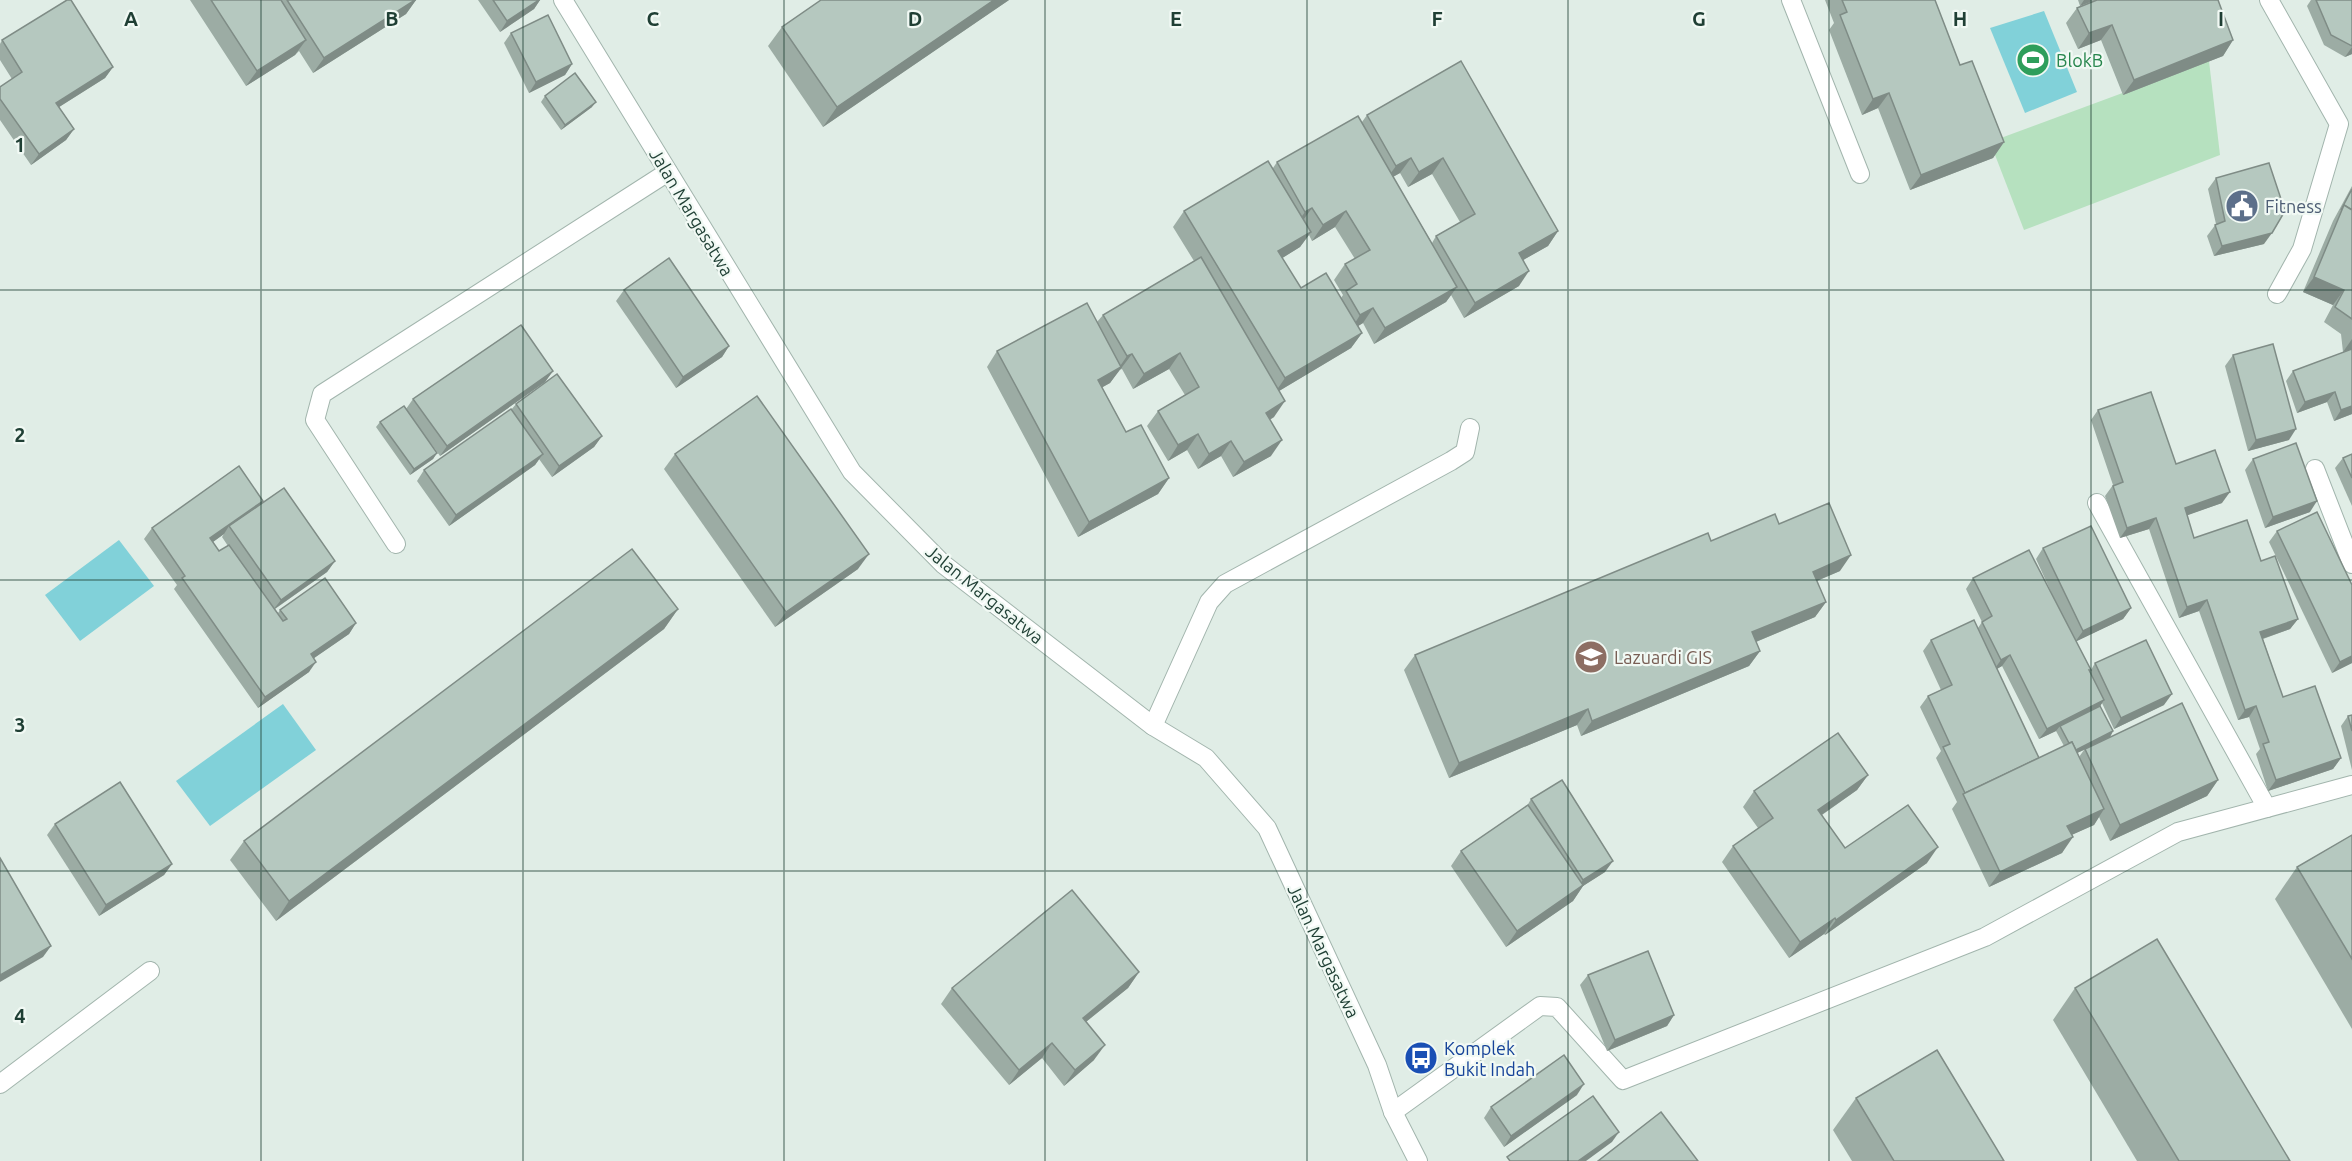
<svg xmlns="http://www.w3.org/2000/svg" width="2352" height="1161" viewBox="0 0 2352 1161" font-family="Ubuntu,sans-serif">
<rect width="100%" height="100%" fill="#e0ede6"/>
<polygon fill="#b6e1bf" points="2209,61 2220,155 2024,230 1990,142"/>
<g fill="#81d1d9">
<polygon points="2044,11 2077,92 2025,113 1990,28"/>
<polygon points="119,540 154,586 80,641 45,595"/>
<polygon points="283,704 316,750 210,826 176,781"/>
</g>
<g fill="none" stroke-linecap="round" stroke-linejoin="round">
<defs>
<g id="minor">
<polyline points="563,0 852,472 943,564 1153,726 1206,758 1267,828 1377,1065 1393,1112 1418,1161"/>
<polyline points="1791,0 1860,174"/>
<polyline points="2269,0 2339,124 2302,249 2277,294"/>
<polyline points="2315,469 2352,564"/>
<polyline points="2097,503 2267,808"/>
<polyline points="396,544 315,420 322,394 668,172"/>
<polyline points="1153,726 1209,602 1225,584 1451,461 1465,452 1470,428"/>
<polyline points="0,1084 150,971"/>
<polyline points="1393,1112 1540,1006 1557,1007 1623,1080 1985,937 2178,832 2352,785"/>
</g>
</defs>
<use href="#minor" stroke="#a2b5ad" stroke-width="20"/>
<use href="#minor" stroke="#fff" stroke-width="18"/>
</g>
<g fill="#9caca4" fill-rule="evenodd">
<polygon points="190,0 416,0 406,14 313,73 299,51 295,55 246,86"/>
<polygon points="478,0 540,0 534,9 500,32"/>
<polygon points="821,0 1009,0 823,127 768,46 782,27"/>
<polygon points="1825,0 1935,0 1960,65 2004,142 1993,158 1910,190 1878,108 1862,115 1829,30 1834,23"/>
<polygon points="2078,0 2218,0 2233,40 2223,56 2123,95 2101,40 2078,49 2066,23 2077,8 2091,2 2080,6"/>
<polygon points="2311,0 2352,0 2352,54 2345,57 2324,45 2307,6"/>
<polygon points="511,33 572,64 565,75 529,93 504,43"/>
<polygon points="2,40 113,67 105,78 59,107 74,129 66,140 31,165 0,120 0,87 12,79 0,60 0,44"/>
<path d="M1461 61 1558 231 1548 246 1523 260 1519 286 1464 318 1451 295 1446 302 1374 344 1363 323 1358 326 1362 333 1351 348 1279 391 1274 417 1270 420 1271 456 1233 477 1221 456 1198 469 1187 450 1168 461 1147 426 1158 411 1185 395 1169 369 1133 389 1122 369 1119 370 1110 383 1102 387 1126 432 1169 478 1158 494 1078 537 987 367 997 351 1097 322 1103 315 1194 261 1173 227 1184 211 1273 168 1277 162 1362 122 1367 115ZM1400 173 1408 187 1432 174 1460 222 1436 236 1432 243 1393 177ZM1335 227 1355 259 1345 264 1334 280 1343 295 1341 298 1301 288 1282 258 1300 247 1309 235 1312 241Z"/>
<polygon points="545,96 592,107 561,130 541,102"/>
<polygon points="2216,178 2264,244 2214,256 2207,236 2216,224 2208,189"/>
<polygon points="2352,186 2352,349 2343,352 2341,334 2324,322 2333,305 2303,292 2333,221"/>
<polygon points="624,290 729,346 722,357 676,388 616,301"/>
<polygon points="2352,349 2352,414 2334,421 2327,402 2297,413 2286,381 2293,371"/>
<polygon points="2233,355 2289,440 2248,451 2225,366"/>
<polygon points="553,371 545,382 440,456 429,441 437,453 433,459 410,475 376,427 380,422 406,409 413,399"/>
<polygon points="516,404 602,436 594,447 552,477 539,459 535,465 449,526 417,481 424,470 511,410"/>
<polygon points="2098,410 2176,464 2222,503 2187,515 2194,538 2261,561 2298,619 2290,629 2263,639 2283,697 2341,758 2333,769 2268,791 2256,754 2260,749 2249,717 2238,720 2199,611 2179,618 2149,529 2120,538 2105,496 2113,485 2091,420"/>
<polygon points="675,454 858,569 775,627 664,469"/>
<polygon points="2352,454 2352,506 2335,468 2343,458"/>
<polygon points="2253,459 2310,512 2265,528 2245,470"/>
<path d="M261 504 335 561 327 572 275 609 278 613 280 610 356 623 349 634 314 658 309 672 258 708 174 589 177 585 144 539 152 528ZM224 534 222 537 228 546 219 551 213 542Z"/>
<polygon points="1779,524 1840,571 1817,581 1826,602 1815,617 1756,642 1760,651 1749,666 1581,736 1577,725 1449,778 1404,670 1415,655"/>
<polygon points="2277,531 2352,663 2332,673 2269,542"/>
<path d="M2043 548 2131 608 2123 619 2076 641 2091 670 2095 663 2164 705 2114 729 2102 703 2100 706 2113 731 2110 737 2218 780 2207 796 2110 841 2099 817 2094 825 2071 835 2062 853 1989 887 1952 809 1957 802 1936 758 1941 751 1920 707 1928 696 1941 690 1923 651 1931 640 1978 628 1982 622 1966 589 1973 578 2057 605 2036 559ZM2002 666 2039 739 2056 731 2064 746 2039 758 1997 669ZM2084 750 2079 757 2077 753Z"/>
<polygon points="678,609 664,629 276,921 230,860 244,841"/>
<polygon points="2352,715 2352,770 2341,726 2348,716"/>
<polygon points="1868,775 1857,790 1822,815 1845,848 1927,863 1825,935 1824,934 1789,958 1722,862 1733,846 1758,828 1743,807 1754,791"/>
<polygon points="1531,799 1605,872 1583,886 1573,901 1506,947 1451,866 1461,851 1527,806"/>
<polygon points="55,824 172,864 164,875 99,916 47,835"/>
<polygon points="2352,835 2352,1029 2275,899 2297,867"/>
<polygon points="1139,972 1128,988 1086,1022 1094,1060 1064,1086 1042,1058 1009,1085 941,1004 952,988"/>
<polygon points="1588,975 1674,1015 1667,1026 1607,1051 1580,985"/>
<polygon points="2075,988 2290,1161 2137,1161 2053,1020"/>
<polygon points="1577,1095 1504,1147 1484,1118 1491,1107"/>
<polygon points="1856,1098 2004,1161 1852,1161 1833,1130"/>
</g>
<g fill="#7f8c86">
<polygon points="415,0 416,0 406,14 313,73 324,58"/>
<polygon points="539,0 540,0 534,9 500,32 507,21"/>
<polygon points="994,0 1009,0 823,127 837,107"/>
<polygon points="2084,0 2092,0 2090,2 2080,6"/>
<polygon points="2112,25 2101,40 2078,49 2089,33"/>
<polygon points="306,40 295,55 246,86 257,71"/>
<polygon points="2233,40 2223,56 2123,95 2134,80"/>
<polygon points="2352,47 2352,54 2345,57"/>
<polygon points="572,64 565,75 529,93 536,82"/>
<polygon points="113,67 105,78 48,114 56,103"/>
<polygon points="1889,93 1878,108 1862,115 1873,99"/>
<polygon points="596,102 592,107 561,130 565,125"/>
<polygon points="74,129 66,140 31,165 39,154"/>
<polygon points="2004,142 1993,158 1910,190 1921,175"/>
<polygon points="1411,158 1400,173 1385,181 1396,166"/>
<polygon points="1443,158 1432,174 1408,187 1419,172"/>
<polygon points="1312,208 1301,223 1294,227 1305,212"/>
<polygon points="1346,211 1335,227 1312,241 1323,225"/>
<polygon points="1558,231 1548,246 1509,268 1519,253"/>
<polygon points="1311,232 1300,247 1268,267 1278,251"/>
<polygon points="2272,233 2264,244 2214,256 2222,246"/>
<polygon points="1529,271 1519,286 1464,318 1475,303"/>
<polygon points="2314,277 2344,290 2333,305 2303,292"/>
<polygon points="1457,287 1446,302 1374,344 1385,328"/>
<polygon points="1373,308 1363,323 1350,331 1360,315"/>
<polygon points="1362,333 1351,348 1274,394 1285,378"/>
<polygon points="2352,339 2352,349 2343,352"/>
<polygon points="729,346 722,357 676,388 683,377"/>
<polygon points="1180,353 1169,369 1133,389 1144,374"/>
<polygon points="1132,354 1110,383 1087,396 1098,380 1118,369 1127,356"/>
<polygon points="553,371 545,382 440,456 447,446"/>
<polygon points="2335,392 2327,402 2297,413 2305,402"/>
<polygon points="1285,401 1274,417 1255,428 1266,413"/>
<polygon points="2352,406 2352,414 2334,421 2341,410"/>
<polygon points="2296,429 2289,440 2248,451 2256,440"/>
<polygon points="1198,434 1187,450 1168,461 1178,445"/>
<polygon points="602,436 594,447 552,477 559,466"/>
<polygon points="1282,440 1271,456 1233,477 1244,462"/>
<polygon points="1231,441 1221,456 1198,469 1209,454"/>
<polygon points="437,453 433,459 410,475 414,469"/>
<polygon points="543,454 535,465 449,526 456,515"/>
<polygon points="1169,478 1158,494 1078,537 1089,522"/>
<polygon points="2230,492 2222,503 2177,519 2185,508"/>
<polygon points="263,501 256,512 229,526 224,534 203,549 210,538"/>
<polygon points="2317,501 2310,512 2265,528 2273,517"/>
<polygon points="2156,518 2149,529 2120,538 2127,528"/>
<polygon points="869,554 858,569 775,627 786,612"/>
<polygon points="1851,555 1840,571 1802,587 1813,572"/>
<polygon points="335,561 327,572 273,610 281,600"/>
<polygon points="2207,600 2199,611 2179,618 2187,607"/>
<polygon points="1826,602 1815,617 1741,648 1752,632"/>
<polygon points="2131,608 2123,619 2075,642 2083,631"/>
<polygon points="678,609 664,629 276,921 289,901"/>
<polygon points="2298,619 2290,629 2253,642 2260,632"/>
<polygon points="356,623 349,634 304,665 311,654"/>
<polygon points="1760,651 1749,666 1581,736 1592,721"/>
<polygon points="2010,655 2002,666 1993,671 2001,660"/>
<polygon points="2352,656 2352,663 2332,673 2340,662"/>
<polygon points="316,662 309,672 258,708 265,697"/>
<polygon points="2172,694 2164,705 2114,729 2121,718"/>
<polygon points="2104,700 2097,711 2060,726 2056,731 2039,739 2047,729"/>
<polygon points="2256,706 2249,717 2238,720 2245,710"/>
<polygon points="1588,709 1577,725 1449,778 1459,763"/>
<polygon points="2113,731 2110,737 2069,757 2073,752"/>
<polygon points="2341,758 2333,769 2268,791 2276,780"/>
<polygon points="1868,775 1857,790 1807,825 1818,810"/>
<polygon points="2218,780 2207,796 2110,841 2120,825"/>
<polygon points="2104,809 2094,825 2056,842 2067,826"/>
<polygon points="2073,837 2062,853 1989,887 2000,872"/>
<polygon points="1938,847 1927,863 1825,935 1836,920"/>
<polygon points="1613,861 1605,872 1583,886 1573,901 1506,947 1517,931 1575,891 1583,880"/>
<polygon points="172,864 164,875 99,916 106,905"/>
<polygon points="1835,918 1824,934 1789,958 1800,942"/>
<polygon points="51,946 43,957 0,982 0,975"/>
<polygon points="1139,972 1128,988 1072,1033 1083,1018"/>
<polygon points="1674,1015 1667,1026 1607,1051 1615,1040"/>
<polygon points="1052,1043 1042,1058 1009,1085 1019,1070"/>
<polygon points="1105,1045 1094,1060 1064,1086 1075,1070"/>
<polygon points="1584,1084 1577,1095 1504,1147 1511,1136"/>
<polygon points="1619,1132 1612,1142 1586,1161 1578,1161"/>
</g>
<g fill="#b5c8bf" stroke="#7f8c86" stroke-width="1.5">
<polygon points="67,0 71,0 113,67 56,103 74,129 39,154 0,99 0,87 22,72 2,40"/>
<polygon points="211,0 281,0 306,40 257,71"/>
<polygon points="287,0 415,0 324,58"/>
<polygon points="493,0 539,0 507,21"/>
<polygon points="821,0 994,0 837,107 782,27"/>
<polygon points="1842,0 1935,0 1960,65 1972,61 2004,142 1921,175 1889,93 1873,99 1840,15 1847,12"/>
<polygon points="2097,0 2218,0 2233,40 2134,80 2112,25 2089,33 2077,8"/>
<polygon points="2316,0 2352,0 2352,46 2331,35"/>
<polygon points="548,15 572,64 536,82 511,33"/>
<polygon points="1461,61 1558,231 1519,253 1529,271 1475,303 1436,236 1475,214 1443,158 1419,172 1411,158 1396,166 1367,115"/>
<polygon points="575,73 596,102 565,125 545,96"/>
<polygon points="1358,116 1457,287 1385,328 1373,308 1360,315 1346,291 1357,284 1345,264 1370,250 1346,211 1323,225 1312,208 1305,212 1277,162"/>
<polygon points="1268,161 1311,232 1278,251 1301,288 1326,273 1362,333 1285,378 1184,211"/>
<polygon points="2269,163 2285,211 2272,233 2222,246 2215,225 2225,221 2216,178"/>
<polygon points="2352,189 2352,210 2344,205 2341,210"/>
<polygon points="2344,205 2352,210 2352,319 2335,307 2344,290 2314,277"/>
<polygon points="1201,257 1285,401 1266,413 1282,440 1244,462 1231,441 1209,454 1198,434 1178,445 1158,411 1199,387 1180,353 1144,374 1132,354 1127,356 1103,315"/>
<polygon points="669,258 729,346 683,377 624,290"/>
<polygon points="1087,303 1121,367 1098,380 1126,432 1141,425 1169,478 1089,522 997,351"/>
<polygon points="521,325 553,371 447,446 413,399"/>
<polygon points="2273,344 2296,429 2256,440 2233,355"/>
<polygon points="2352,349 2352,406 2341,410 2335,392 2305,402 2293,371"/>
<polygon points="557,374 602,436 559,466 516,404"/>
<polygon points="2151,392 2176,464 2215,450 2230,492 2185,508 2194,538 2247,520 2261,561 2275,556 2298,619 2260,632 2283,697 2315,686 2341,758 2276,780 2263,744 2269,742 2256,706 2245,710 2207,600 2187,607 2156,518 2127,528 2113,486 2123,482 2098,410"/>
<polygon points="757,396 869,554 786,612 675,454"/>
<polygon points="404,406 437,453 414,469 380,422"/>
<polygon points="511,409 543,454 456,515 424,470"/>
<polygon points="2296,443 2317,501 2273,517 2253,459"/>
<polygon points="2352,454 2352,478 2343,458"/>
<polygon points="239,466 263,501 210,538 219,551 229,545 283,621 287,619 280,610 325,578 356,623 311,654 316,662 265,697 182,578 185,576 152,528"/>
<polygon points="284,488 335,561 281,600 229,526"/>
<polygon points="1829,503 1851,555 1813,572 1826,602 1752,632 1760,651 1592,721 1588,709 1459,763 1415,655 1708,533 1711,541 1775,514 1779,524"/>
<polygon points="2317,512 2352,585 2352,656 2340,662 2277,531"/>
<polygon points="2091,526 2131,608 2083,631 2043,548"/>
<polygon points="632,549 678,609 289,901 244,841"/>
<polygon points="2029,550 2091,670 2089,670 2104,700 2047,729 2010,655 2001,660 1982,622 1992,616 1973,578"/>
<polygon points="1974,620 2039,758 1965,793 1943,747 1950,744 1928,696 1952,685 1931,640"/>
<polygon points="2146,640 2172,694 2121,718 2095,663"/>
<polygon points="2182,703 2218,780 2120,825 2085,749"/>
<polygon points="2100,706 2113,731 2076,750 2072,742 2069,743 2060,726"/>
<polygon points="2352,715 2352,731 2348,716"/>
<polygon points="1838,733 1868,775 1818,810 1845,848 1908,805 1938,847 1836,920 1835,918 1800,942 1733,846 1773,818 1754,791"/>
<polygon points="2072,742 2104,809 2067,826 2073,837 2000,872 1963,794"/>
<polygon points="1562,780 1613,861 1583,880 1531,799"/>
<polygon points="120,782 172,864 106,905 55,824"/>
<polygon points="1528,805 1583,885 1517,931 1461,851"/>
<polygon points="2352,835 2352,959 2297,867"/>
<polygon points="0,858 51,946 0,975"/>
<polygon points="1072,890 1139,972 1083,1018 1105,1045 1075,1070 1052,1043 1019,1070 952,988"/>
<polygon points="2157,939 2290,1161 2179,1161 2075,988"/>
<polygon points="1648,951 1674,1015 1615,1040 1588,975"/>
<polygon points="1937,1050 2004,1161 1894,1161 1856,1098"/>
<polygon points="1564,1055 1584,1084 1511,1136 1491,1107"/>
<polygon points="1593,1096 1619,1132 1578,1161 1510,1161 1507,1157"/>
<polygon points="1661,1112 1698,1161 1598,1161"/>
</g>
<path fill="none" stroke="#1f3f34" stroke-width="1.5" stroke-opacity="0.55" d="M261 0V1161M523 0V1161M784 0V1161M1045 0V1161M1307 0V1161M1568 0V1161M1829 0V1161M2091 0V1161M0 290H2352M0 580H2352M0 871H2352"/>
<defs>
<symbol id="stadium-disc" viewBox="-11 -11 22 22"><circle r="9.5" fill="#2e9e5b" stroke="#f1f9f4"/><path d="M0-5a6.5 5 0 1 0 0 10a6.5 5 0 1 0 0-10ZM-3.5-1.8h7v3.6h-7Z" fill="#fff"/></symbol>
<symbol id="civic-disc" viewBox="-11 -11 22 22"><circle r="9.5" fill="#5c6f8a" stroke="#f1f9f4"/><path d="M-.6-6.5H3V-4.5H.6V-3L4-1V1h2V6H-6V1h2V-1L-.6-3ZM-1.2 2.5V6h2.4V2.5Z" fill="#fff"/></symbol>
<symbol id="school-disc" viewBox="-11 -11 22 22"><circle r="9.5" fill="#8d6e63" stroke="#f1f9f4"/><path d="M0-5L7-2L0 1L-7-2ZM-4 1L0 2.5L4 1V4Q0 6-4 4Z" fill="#fff"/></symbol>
<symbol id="bus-disc" viewBox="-11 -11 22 22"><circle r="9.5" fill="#1a4fb4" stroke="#f1f9f4"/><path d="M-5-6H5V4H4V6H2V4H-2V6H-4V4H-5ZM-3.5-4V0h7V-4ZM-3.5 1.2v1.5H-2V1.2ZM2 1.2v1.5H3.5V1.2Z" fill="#fff"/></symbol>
</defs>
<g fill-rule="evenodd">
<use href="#stadium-disc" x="2014" y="41" width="38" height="38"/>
<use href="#civic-disc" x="2223" y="187" width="38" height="38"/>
<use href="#school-disc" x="1572" y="638" width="38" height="38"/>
<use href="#bus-disc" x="1402" y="1039" width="38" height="38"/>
</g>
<g text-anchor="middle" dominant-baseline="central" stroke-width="4.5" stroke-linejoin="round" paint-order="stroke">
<g font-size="18" fill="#27864d" stroke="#f1f9f4" text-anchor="start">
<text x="2056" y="60">BlokB</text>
</g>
<g font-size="18" fill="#4e5e75" stroke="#f1f9f4" text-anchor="start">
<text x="2265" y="206">Fitness</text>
</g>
<g font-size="18" fill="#1f3f34" stroke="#f1f9f4">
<text transform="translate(692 212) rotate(59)">Jalan Margasatwa</text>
<text transform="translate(985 594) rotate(39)">Jalan Margasatwa</text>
<text transform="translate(1324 951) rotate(65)">Jalan Margasatwa</text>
</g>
<g font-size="18" fill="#785e54" stroke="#f1f9f4" text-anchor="start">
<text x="1614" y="657">Lazuardi GIS</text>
</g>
<g font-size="18" fill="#164399" stroke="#f1f9f4" text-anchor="start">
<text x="1444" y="1048">Komplek<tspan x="1444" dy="21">Bukit Indah</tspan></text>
</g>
</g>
<g font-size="20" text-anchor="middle" font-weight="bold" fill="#1f3f34" stroke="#f1f9f4" stroke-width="4.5" stroke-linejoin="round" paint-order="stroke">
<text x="131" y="26">A</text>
<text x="392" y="26">B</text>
<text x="653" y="26">C</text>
<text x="915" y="26">D</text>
<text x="1176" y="26">E</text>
<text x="1437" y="26">F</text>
<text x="1699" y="26">G</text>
<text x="1960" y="26">H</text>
<text x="2221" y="26">I</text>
<text x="20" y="152">1</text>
<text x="20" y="442">2</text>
<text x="20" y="732">3</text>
<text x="20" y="1023">4</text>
</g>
</svg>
